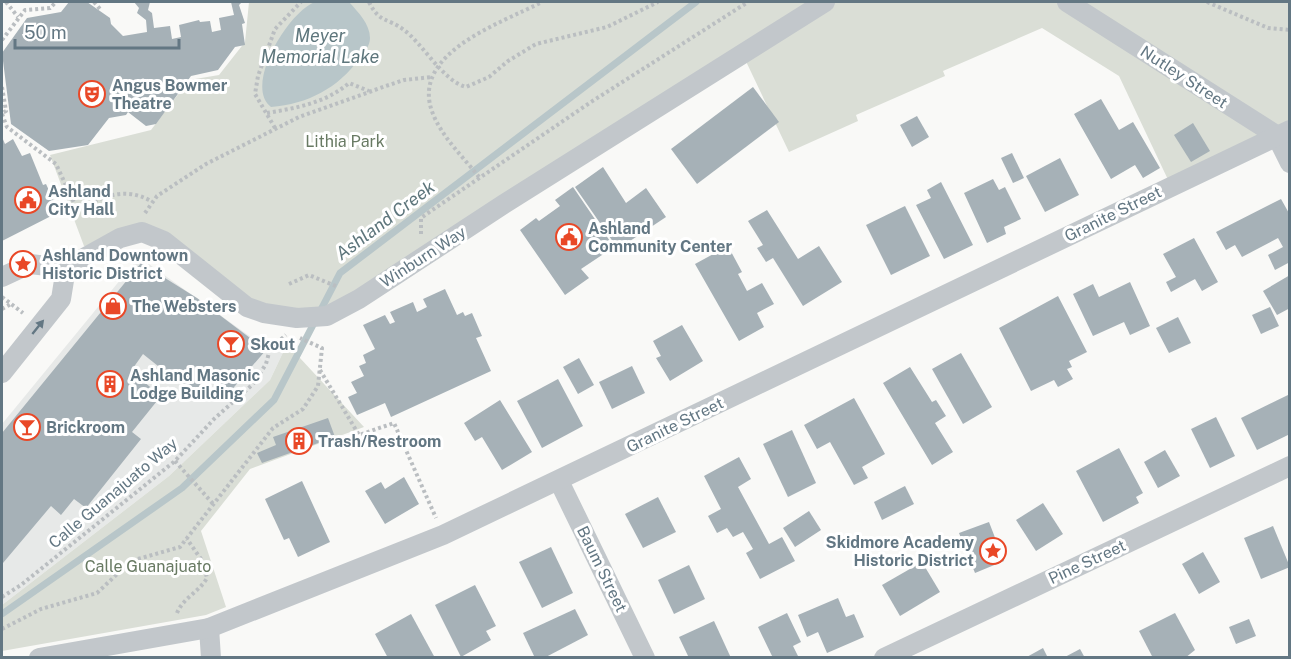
<svg xmlns="http://www.w3.org/2000/svg" width="1291" height="659" viewBox="0 0 1291 659" font-family="'Public Sans',sans-serif">
<rect width="100%" height="100%" fill="#f9f9f7"/>
<polygon fill="#e7e9e8" points="139,257 262,345 287,344 270,380 169,476 2,605 2,424"/>
<g fill="#daded6">
<polygon points="249,2 1289,2 1289,130 1171,186 1119,76 1042,28 943,71 945,76 856,115 858,121 789,152 742,53 335,312 264,313 152,235 105,245 84,246 50,155 151,130 189,80 219,75 245,42"/>
<polygon points="287,344 364,427 250,469 201,531 226,607 206,615 2,651 2,605 169,476 270,380"/>
</g>
<path fill="#b8c6c9" d="M315 2H349C358 12 370 24 370 38 370 46 364 53 359 59 338 88 308 104 271 107 243 86 289 11 315 2Z"/>
<g fill="none" stroke-linecap="round" stroke-linejoin="round">
<polyline stroke="#b8c6c9" stroke-width="7" points="2,614 182,488 274,400 340,273 696,2"/>
</g>
<g fill="#a6b1b7">
<polygon points="69,2 87,2 110,18 111,24 123,36 147,32 146,20 137,13 139,8 134,2 150,2 148,10 152,13 154,28 170,26 172,39 181,37 179,25 199,20 200,22 210,21 212,32 221,30 219,18 234,15 231,2 242,2 239,5 245,23 242,24 245,45 235,47 218,70 191,76 156,124 146,126 128,112 126,115 109,118 88,145 49,151 11,124 2,53 27,18 61,12"/>
<polygon points="753,87 779,122 697,184 671,149"/>
<polygon points="1101,99 1119,130 1133,122 1160,168 1143,178 1135,165 1111,179 1074,114"/>
<polygon points="917,116 929,137 912,147 900,125"/>
<polygon points="1193,123 1210,151 1191,162 1174,135"/>
<polygon points="2,137 5,144 13,139 22,156 30,153 43,185 46,184 59,212 2,241"/>
<polygon points="1012,153 1024,178 1013,183 1001,158"/>
<polygon points="1060,158 1079,195 1045,212 1026,176"/>
<polygon points="603,167 626,203 646,188 666,217 618,249 575,187"/>
<polygon points="993,179 999,190 1005,187 1021,219 1004,227 1006,234 987,243 964,193"/>
<polygon points="941,182 973,245 944,259 916,205 931,198 927,190"/>
<polygon points="573,187 614,247 581,269 589,278 565,295 520,230 536,218 539,221 560,206 555,200"/>
<polygon points="1281,199 1290,215 1290,262 1275,270 1268,255 1283,247 1278,238 1242,257 1235,245 1226,250 1216,232"/>
<polygon points="905,206 930,256 891,275 866,225"/>
<polygon points="767,210 798,259 819,246 842,282 803,306 773,258 766,262 757,248 763,245 748,221"/>
<polygon points="1194,238 1218,282 1202,291 1195,279 1171,292 1166,282 1176,277 1163,254"/>
<polygon points="728,246 742,272 738,274 747,291 762,283 774,304 757,313 764,327 739,341 695,264"/>
<polygon points="141,263 197,298 266,350 229,393 208,375 193,394 143,354 131,371 161,396 132,432 141,439 86,508 74,499 61,515 51,506 3,563 2,433"/>
<polygon points="1290,275 1290,308 1277,315 1263,291"/>
<polygon points="1130,282 1150,326 1130,335 1124,322 1093,336 1073,294 1093,284 1099,297"/>
<polygon points="445,289 457,315 463,312 465,316 472,313 482,336 476,338 491,371 391,417 385,403 357,415 348,397 357,393 351,382 364,376 359,366 366,363 363,355 375,349 363,325 385,315 390,324 395,322 390,312 413,302 417,312 427,307 423,299"/>
<polygon points="1058,296 1087,352 1069,361 1072,367 1067,369 1073,379 1058,387 1054,380 1031,391 999,328"/>
<polygon points="1270,307 1279,326 1261,334 1252,315"/>
<polygon points="1178,317 1191,343 1169,353 1156,328"/>
<polygon points="682,325 703,361 670,381 656,358 661,356 653,341"/>
<polygon points="961,353 992,407 963,424 932,369"/>
<polygon points="579,358 594,385 578,394 563,367"/>
<polygon points="632,366 645,393 612,409 599,382"/>
<polygon points="910,367 932,402 936,400 946,416 935,423 953,452 932,465 883,383"/>
<polygon points="558,379 583,426 542,448 517,401"/>
<polygon points="1288,395 1290,434 1257,450 1241,418"/>
<polygon points="854,398 885,454 862,467 868,478 854,485 830,442 817,449 804,425"/>
<polygon points="500,400 532,452 502,470 482,437 475,441 464,423"/>
<polygon points="1216,417 1235,456 1210,468 1191,429"/>
<polygon points="328,418 335,437 262,463 257,453 276,445 273,437"/>
<polygon points="792,430 816,483 788,497 763,444"/>
<polygon points="1119,448 1143,493 1136,497 1139,503 1103,522 1076,471"/>
<polygon points="1165,450 1180,476 1158,488 1144,462"/>
<polygon points="739,457 751,479 738,487 769,544 782,537 795,561 760,579 746,553 753,549 743,532 733,537 727,528 717,533 708,516 721,509 704,476"/>
<polygon points="404,477 419,504 385,524 365,491 381,482 385,489"/>
<polygon points="302,481 330,542 298,557 289,538 284,540 265,499"/>
<polygon points="905,486 914,504 882,520 874,502"/>
<polygon points="658,497 676,532 643,548 625,514"/>
<polygon points="1043,503 1063,534 1036,551 1016,520"/>
<polygon points="809,511 821,530 795,547 783,528"/>
<polygon points="989,522 1004,561 975,573 959,533"/>
<polygon points="1273,526 1290,567 1261,579 1244,538"/>
<polygon points="551,547 573,593 542,608 519,562"/>
<polygon points="1203,552 1220,582 1199,594 1182,564"/>
<polygon points="922,562 940,592 900,616 882,585"/>
<polygon points="689,565 705,599 674,614 658,580"/>
<polygon points="475,585 496,626 486,631 491,640 461,657 435,605"/>
<polygon points="838,598 846,617 854,614 864,637 827,653 818,632 807,637 798,615"/>
<polygon points="575,609 588,635 544,658 535,658 523,633"/>
<polygon points="787,613 801,642 793,646 799,658 773,658 758,627"/>
<polygon points="1175,613 1195,650 1185,658 1153,658 1139,631"/>
<polygon points="411,614 435,658 388,658 375,634"/>
<polygon points="1249,619 1256,636 1236,644 1229,627"/>
<polygon points="714,621 731,658 689,658 679,637"/>
<polygon points="1043,648 1048,658 1025,658"/>
<polygon points="1080,649 1085,658 1063,658"/>
</g>
<g fill="none" stroke-linecap="round" stroke-linejoin="round">
<g stroke="#babec1" stroke-width="4" stroke-dasharray="3 3" stroke-linecap="butt">
<polyline points="6,2 18,17"/>
<polyline points="94,2 100,9"/>
<path d="M369 2C380 24 387 17 404 30 423 44 443 81 466 87L489 77 508 61 536 44 607 27 658 2"/>
<polyline points="1207,2 1268,28 1290,30"/>
<polyline points="2,40 25,10 50,8 56,2"/>
<polyline points="2,87 6,111 2,113"/>
<path d="M267 113C296 108 326 103 349 83L369 91"/>
<path d="M2 114 7 127 56 164 77 209C103 197 124 186 151 201"/>
<polyline points="275,128 255,94 258,76 275,29 301,2"/>
<path d="M479 177C464 158 442 137 433 114 408 53 502 23 542 2"/>
<polyline points="145,213 157,196 206,164 299,117 386,86 404,80 432,77"/>
<polyline points="421,234 421,218 428,213 591,102 748,2"/>
<polyline points="289,284 309,275 338,287"/>
<polyline points="2,297 23,313"/>
<polyline points="2,309 11,304"/>
<polyline points="320,370 359,435 394,423 436,518"/>
<polyline points="175,461 214,505"/>
<polyline points="2,597 21,585 175,461 214,419 253,384 266,364 270,349 286,335"/>
<path d="M177 613C183 598 199 592 207 578L203 562 187 539"/>
<polyline points="2,629 41,609 97,593 131,561 180,547 273,428 303,409 318,386 322,348 300,338"/>
</g>
<g stroke="#c2c7cb" stroke-width="20">
<polyline points="1067,2 1276,135 1290,163"/>
<polyline points="2,277 30,264 66,268 120,238 142,232 164,241 247,307 264,313 297,318 327,316 359,299 504,204 825,2"/>
<polyline points="2,373 61,299 66,268"/>
<polyline points="559,481 645,658"/>
<polyline points="209,628 211,658"/>
<polyline points="39,658 209,628 443,535 1290,130"/>
<polyline points="884,658 1290,466"/>
</g>
</g>
<defs><path id="oneway-solid" d="M-6-.8H1V-3.2L6.5 0L1 3.2V.8H-6Z" transform="scale(1.5)"/></defs>
<use fill="#637783" href="#oneway-solid" transform="translate(38 327) rotate(-51)"/>
<defs>
<symbol id="theatre-ring" viewBox="-11 -11 22 22"><circle r="9.5" fill="#fff" stroke="#e94827" stroke-width="1.5"/><path d="M-5-5.5Q0-4 5-5.5V0Q5 5 0 6Q-5 5-5 0ZM-3.3-2.5H-1v1.5H-3.3ZM1-2.5H3.3v1.5H1ZM-2.8 1Q0 5.5 2.8 1Z" fill="#e94827"/></symbol>
<symbol id="civic-ring" viewBox="-11 -11 22 22"><circle r="9.5" fill="#fff" stroke="#e94827" stroke-width="1.5"/><path d="M-.6-6.5H3V-4.5H.6V-3L4-1V1h2V6H-6V1h2V-1L-.6-3ZM-1.2 2.5V6h2.4V2.5Z" fill="#e94827"/></symbol>
<symbol id="sight-ring" viewBox="-11 -11 22 22"><circle r="9.5" fill="#fff" stroke="#e94827" stroke-width="1.5"/><path d="M0-6L1.8-2.2L6-1.7L2.9 1.2L3.7 5.4L0 3.3L-3.7 5.4L-2.9 1.2L-6-1.7L-1.8-2.2Z" fill="#e94827"/></symbol>
<symbol id="shop-ring" viewBox="-11 -11 22 22"><circle r="9.5" fill="#fff" stroke="#e94827" stroke-width="1.5"/><path d="M-5-2.5h2.3a2.7 3.5 0 0 1 5.4 0H5L5.5 6h-11ZM-1.5-2.5h3a1.5 2.3 0 0 0-3 0Z" fill="#e94827"/></symbol>
<symbol id="bar-ring" viewBox="-11 -11 22 22"><circle r="9.5" fill="#fff" stroke="#e94827" stroke-width="1.5"/><path d="M-6-5H6L.8 .8V4.5H3.5V6h-7V4.5H-.8V.8Z" fill="#e94827"/></symbol>
<symbol id="building-ring" viewBox="-11 -11 22 22"><circle r="9.5" fill="#fff" stroke="#e94827" stroke-width="1.5"/><path d="M-4-6H4V6H1V3H-1V6H-4ZM-2.5-4.3h1.7v1.8h-1.7ZM.8-4.3h1.7v1.8H.8ZM-2.5-1h1.7V.8h-1.7ZM.8-1h1.7V.8H.8Z" fill="#e94827"/></symbol>
</defs>
<g fill-rule="evenodd">
<use href="#theatre-ring" x="77" y="79" width="30" height="30"/>
<use href="#civic-ring" x="13" y="185" width="30" height="30"/>
<use href="#civic-ring" x="554" y="222" width="30" height="30"/>
<use href="#sight-ring" x="8" y="249" width="30" height="30"/>
<use href="#shop-ring" x="98" y="291" width="30" height="30"/>
<use href="#bar-ring" x="216" y="329" width="30" height="30"/>
<use href="#building-ring" x="95" y="369" width="30" height="30"/>
<use href="#bar-ring" x="12" y="412" width="30" height="30"/>
<use href="#building-ring" x="284" y="426" width="30" height="30"/>
<use href="#sight-ring" x="978" y="536" width="30" height="30"/>
</g>
<g text-anchor="middle" dominant-baseline="central" stroke-width="6" stroke-linejoin="round" paint-order="stroke">
<g font-size="16" fill="#637783" stroke="#fff">
<text transform="translate(1184 77) rotate(33)">Nutley Street</text>
<text transform="translate(1113 214) rotate(-26)">Granite Street</text>
<text transform="translate(423 257) rotate(-33)">Winburn Way</text>
<text transform="translate(675 425) rotate(-26)">Granite Street</text>
<text transform="translate(113 493) rotate(-40)">Calle Guanajuato Way</text>
<text transform="translate(1087 562) rotate(-25)">Pine Street</text>
<text transform="translate(602 569) rotate(64)">Baum Street</text>
</g>
<g font-size="16" font-weight="bold" fill="#637783" stroke="#fff" text-anchor="start">
<text x="112" y="85">Angus Bowmer<tspan x="112" dy="18">Theatre</tspan></text>
<text x="48" y="191">Ashland<tspan x="48" dy="18">City Hall</tspan></text>
<text x="588" y="228">Ashland<tspan x="588" dy="18">Community Center</tspan></text>
<text x="42" y="255">Ashland Downtown<tspan x="42" dy="18">Historic District</tspan></text>
<text x="132" y="306">The Websters</text>
<text x="250" y="344">Skout</text>
<text x="130" y="375">Ashland Masonic<tspan x="130" dy="18">Lodge Building</tspan></text>
<text x="46" y="427">Brickroom</text>
<text x="318" y="441">Trash/Restroom</text>
<text x="974" y="542" text-anchor="end">Skidmore Academy<tspan x="974" dy="18">Historic District</tspan></text>
</g>
<g font-size="16" fill="#687a63" stroke="#fff">
<text x="345" y="141">Lithia Park</text>
<text x="148" y="566">Calle Guanajuato</text>
</g>
<g font-size="18" font-style="italic" fill="#5e767c" stroke="#fff">
<text x="320" y="35">Meyer<tspan x="320" dy="21">Memorial Lake</tspan></text>
<text transform="translate(385 220) rotate(-37)">Ashland Creek</text>
</g>
</g>
<rect width="1291" height="659" fill="none" stroke="#637783" stroke-width="6"/>
<path d="M15 39v9h164v-9" fill="none" stroke="#637783" stroke-width="3"/>
<text x="24" y="39" font-size="18" fill="#637783" stroke="#ffffff" stroke-width="4.5" paint-order="stroke">50 m</text>
</svg>
